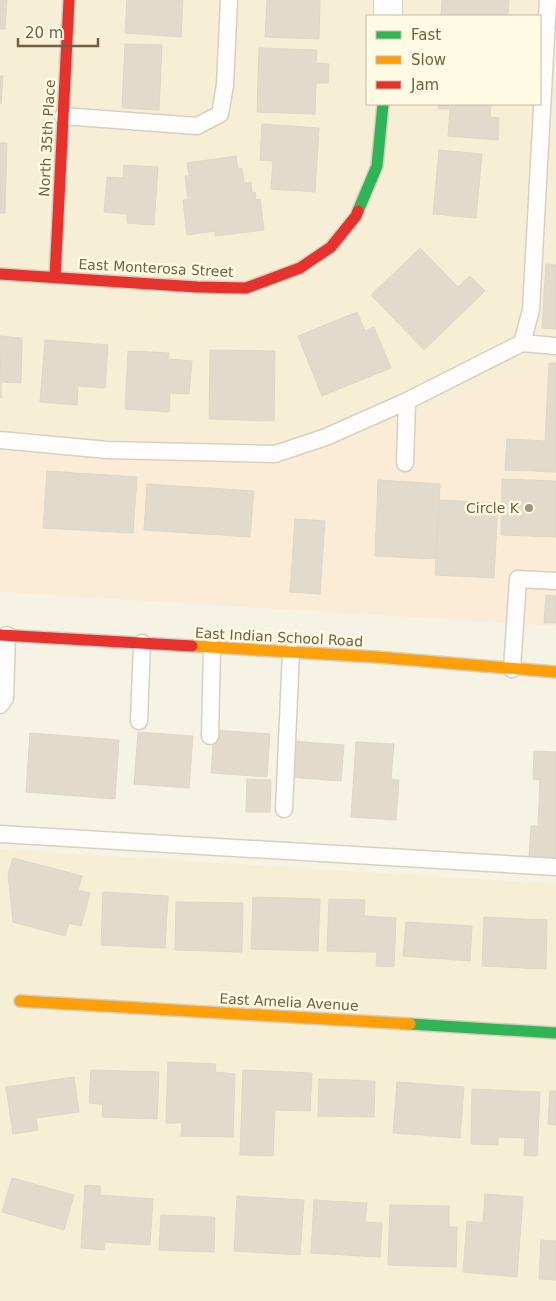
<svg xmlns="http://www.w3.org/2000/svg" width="556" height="1301" viewBox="0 0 556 1301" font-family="'DejaVu Sans',sans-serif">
<rect width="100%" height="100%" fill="#f6f3e4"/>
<g fill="#f6efd6" fill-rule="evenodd">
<path d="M0 0H556V362H550L286 460 0 445ZM367 16H540V104H367Z"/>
<polygon points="0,849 556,884 556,1301 0,1301"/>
</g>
<polygon fill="#fbecd8" points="550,362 556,362 556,626 0,592 0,445 286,460"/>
<g fill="#e2dbcc" stroke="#dfd6c6">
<polygon points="0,0 7,0 5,29 0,29"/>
<polygon points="127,0 183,0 181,37 125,33"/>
<polygon points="267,0 320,0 319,39 265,37"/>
<polygon points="442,0 509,0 508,16 441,16"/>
<polygon points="125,44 162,45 159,110 122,108"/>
<polygon points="259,48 317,50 316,63 329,64 328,83 316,83 315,114 257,112"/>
<polygon points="0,76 3,76 1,104 0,104"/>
<polygon points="439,104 491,104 490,117 499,118 498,140 448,136 450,109 438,109"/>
<polygon points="262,124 319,128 315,192 271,189 273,161 260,160"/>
<polygon points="0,143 7,143 5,213 0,213"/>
<polygon points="439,150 482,154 476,218 433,214"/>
<polygon points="236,156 238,169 242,168 244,183 251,182 252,193 255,192 256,200 260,199 264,230 215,236 215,231 187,235 183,200 188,200 185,176 189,176 187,163"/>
<polygon points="124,165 158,167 154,225 127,223 127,214 104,212 107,177 123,178"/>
<polygon points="420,248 458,287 470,276 485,291 424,350 371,295"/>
<polygon points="546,264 556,265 556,329 542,328"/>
<polygon points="357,312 365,331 374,327 391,368 322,396 298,336"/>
<polygon points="0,336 22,338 21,383 1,382 1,398"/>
<polygon points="45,340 108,345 105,388 78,386 77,405 40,402"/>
<polygon points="210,350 275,351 274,421 209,419"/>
<polygon points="128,351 169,353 169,359 192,361 189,394 170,393 169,412 125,409"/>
<polygon points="549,363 556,363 556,472 505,470 507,439 545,441"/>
<polygon points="47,471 137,477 133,533 43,528"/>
<polygon points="502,479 556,481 556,537 501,535"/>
<polygon points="378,480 440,484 436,559 375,556"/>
<polygon points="147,484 254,491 250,537 144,530"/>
<polygon points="439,500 498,503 494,578 435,575"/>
<polygon points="295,519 325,521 320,594 290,592"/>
<polygon points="546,595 556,596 556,623 544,623"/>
<polygon points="214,730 270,734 267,777 211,773"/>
<polygon points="138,732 193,736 189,788 134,784"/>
<polygon points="30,733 119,740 115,799 26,792"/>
<polygon points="291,741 344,745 341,781 288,777"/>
<polygon points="356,742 394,744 391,779 399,780 396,820 351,817"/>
<polygon points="534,751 556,752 556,858 529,857 531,826 538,826 540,780 533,779"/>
<polygon points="247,779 271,780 270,812 246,812"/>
<polygon points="13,858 82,876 78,890 90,893 81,926 69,923 65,936 13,922 8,874"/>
<polygon points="103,892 168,896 165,948 101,945"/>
<polygon points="253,897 320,899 318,951 251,949"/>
<polygon points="329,899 365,900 364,916 396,918 394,967 376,966 377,952 327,951"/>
<polygon points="176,902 243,903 242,952 175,950"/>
<polygon points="484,917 547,920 546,969 482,966"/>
<polygon points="406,922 472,926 470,961 403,956"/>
<polygon points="168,1062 216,1064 215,1072 235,1074 233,1137 181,1136 182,1123 166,1123"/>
<polygon points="91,1070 159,1072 157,1119 102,1117 103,1104 89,1103"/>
<polygon points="243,1070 312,1073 310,1111 275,1110 273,1156 240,1155"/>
<polygon points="74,1077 79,1112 36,1118 38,1130 13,1134 6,1087"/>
<polygon points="319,1079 375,1081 374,1117 318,1116"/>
<polygon points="397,1082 464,1087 460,1138 393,1133"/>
<polygon points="472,1089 540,1092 537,1156 524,1155 525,1138 498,1137 498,1145 471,1144"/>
<polygon points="550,1091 556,1091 556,1125 548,1124"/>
<polygon points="12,1178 74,1195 64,1230 2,1212"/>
<polygon points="85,1185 100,1186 100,1195 153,1199 150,1245 105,1242 104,1250 81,1248"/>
<polygon points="485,1194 523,1197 517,1277 463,1272 467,1221 483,1223"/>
<polygon points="237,1196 304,1200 300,1255 234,1251"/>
<polygon points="314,1200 367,1203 365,1222 382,1223 380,1257 311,1253"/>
<polygon points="390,1205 449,1206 449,1227 457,1227 456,1267 388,1265"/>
<polygon points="161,1215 215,1217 214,1252 159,1250"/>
<polygon points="541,1240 556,1241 556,1280 539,1279"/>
</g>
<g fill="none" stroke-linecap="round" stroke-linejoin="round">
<defs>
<g id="lane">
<polyline points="63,116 197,126 220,114 225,85 229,0"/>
<polyline points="522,343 556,346"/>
<polyline points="0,440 107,450 275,454 326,437 407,401 522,343 531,310 548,0"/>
<polyline points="405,463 407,401"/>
<polyline points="512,669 518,579 556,581"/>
<polyline points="0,705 5,698 7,635"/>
<polyline points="139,721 142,643"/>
<polyline points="210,736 212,648"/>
<polyline points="284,809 291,652"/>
<polyline points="0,834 556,867"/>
</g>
<polyline id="street" points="388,16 388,0"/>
<g id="fast">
<polyline points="358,211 377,166 383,104"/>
<polyline points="410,1024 556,1033"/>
</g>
<g id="slow">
<polyline points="192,646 376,657 556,672"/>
<polyline points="20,1001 410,1024"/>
</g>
<g id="jam">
<polyline points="0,274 197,287 246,288 300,268 331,247 356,216 358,211"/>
<polyline points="55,277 69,0"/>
<polyline points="0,635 192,646"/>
</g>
</defs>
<use href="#lane" stroke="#d7d0c2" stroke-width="19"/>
<use href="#street" stroke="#d7d0c2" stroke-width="30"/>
<use href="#fast" stroke="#d6cfc1" stroke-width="14"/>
<use href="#slow" stroke="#d6cfc1" stroke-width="14"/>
<use href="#jam" stroke="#d6cfc1" stroke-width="14"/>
<use href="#lane" stroke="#fefdfb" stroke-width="16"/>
<use href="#street" stroke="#fefdfb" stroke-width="28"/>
<use href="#fast" stroke="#30b455" stroke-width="11"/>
<use href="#slow" stroke="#ff9f0a" stroke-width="11"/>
<use href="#jam" stroke="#e5322d" stroke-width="11"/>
</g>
<circle fill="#a2937c" stroke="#fffae4" stroke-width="2" cx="529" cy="508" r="5"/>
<g text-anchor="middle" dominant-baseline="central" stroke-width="5" stroke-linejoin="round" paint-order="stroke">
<g font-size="14" fill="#745f44" stroke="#fffae4">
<text transform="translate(47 138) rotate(-87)">North 35th Place</text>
<text transform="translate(156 268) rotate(3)">East Monterosa Street</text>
<text transform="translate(279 637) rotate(3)">East Indian School Road</text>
<text transform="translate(289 1002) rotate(3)">East Amelia Avenue</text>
</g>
<g font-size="14" fill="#745f44" stroke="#fffae4" text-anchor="end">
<text x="519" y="508">Circle K</text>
</g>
</g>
<rect x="366" y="15" width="175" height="90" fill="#fffae4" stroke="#c7bca4"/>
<rect x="376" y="31" width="25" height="8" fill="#30b455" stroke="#c7bca4"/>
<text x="411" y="40" font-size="15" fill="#745f44">Fast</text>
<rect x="376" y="56" width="25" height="8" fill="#ff9f0a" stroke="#c7bca4"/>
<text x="411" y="65" font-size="15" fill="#745f44">Slow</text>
<rect x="376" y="81" width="25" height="8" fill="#e5322d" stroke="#c7bca4"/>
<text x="411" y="90" font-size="15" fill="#745f44">Jam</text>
<path d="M18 38v8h80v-8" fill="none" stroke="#745f44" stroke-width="2.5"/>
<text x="25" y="38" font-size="15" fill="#745f44" stroke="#fffae4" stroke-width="4" paint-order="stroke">20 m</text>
</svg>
